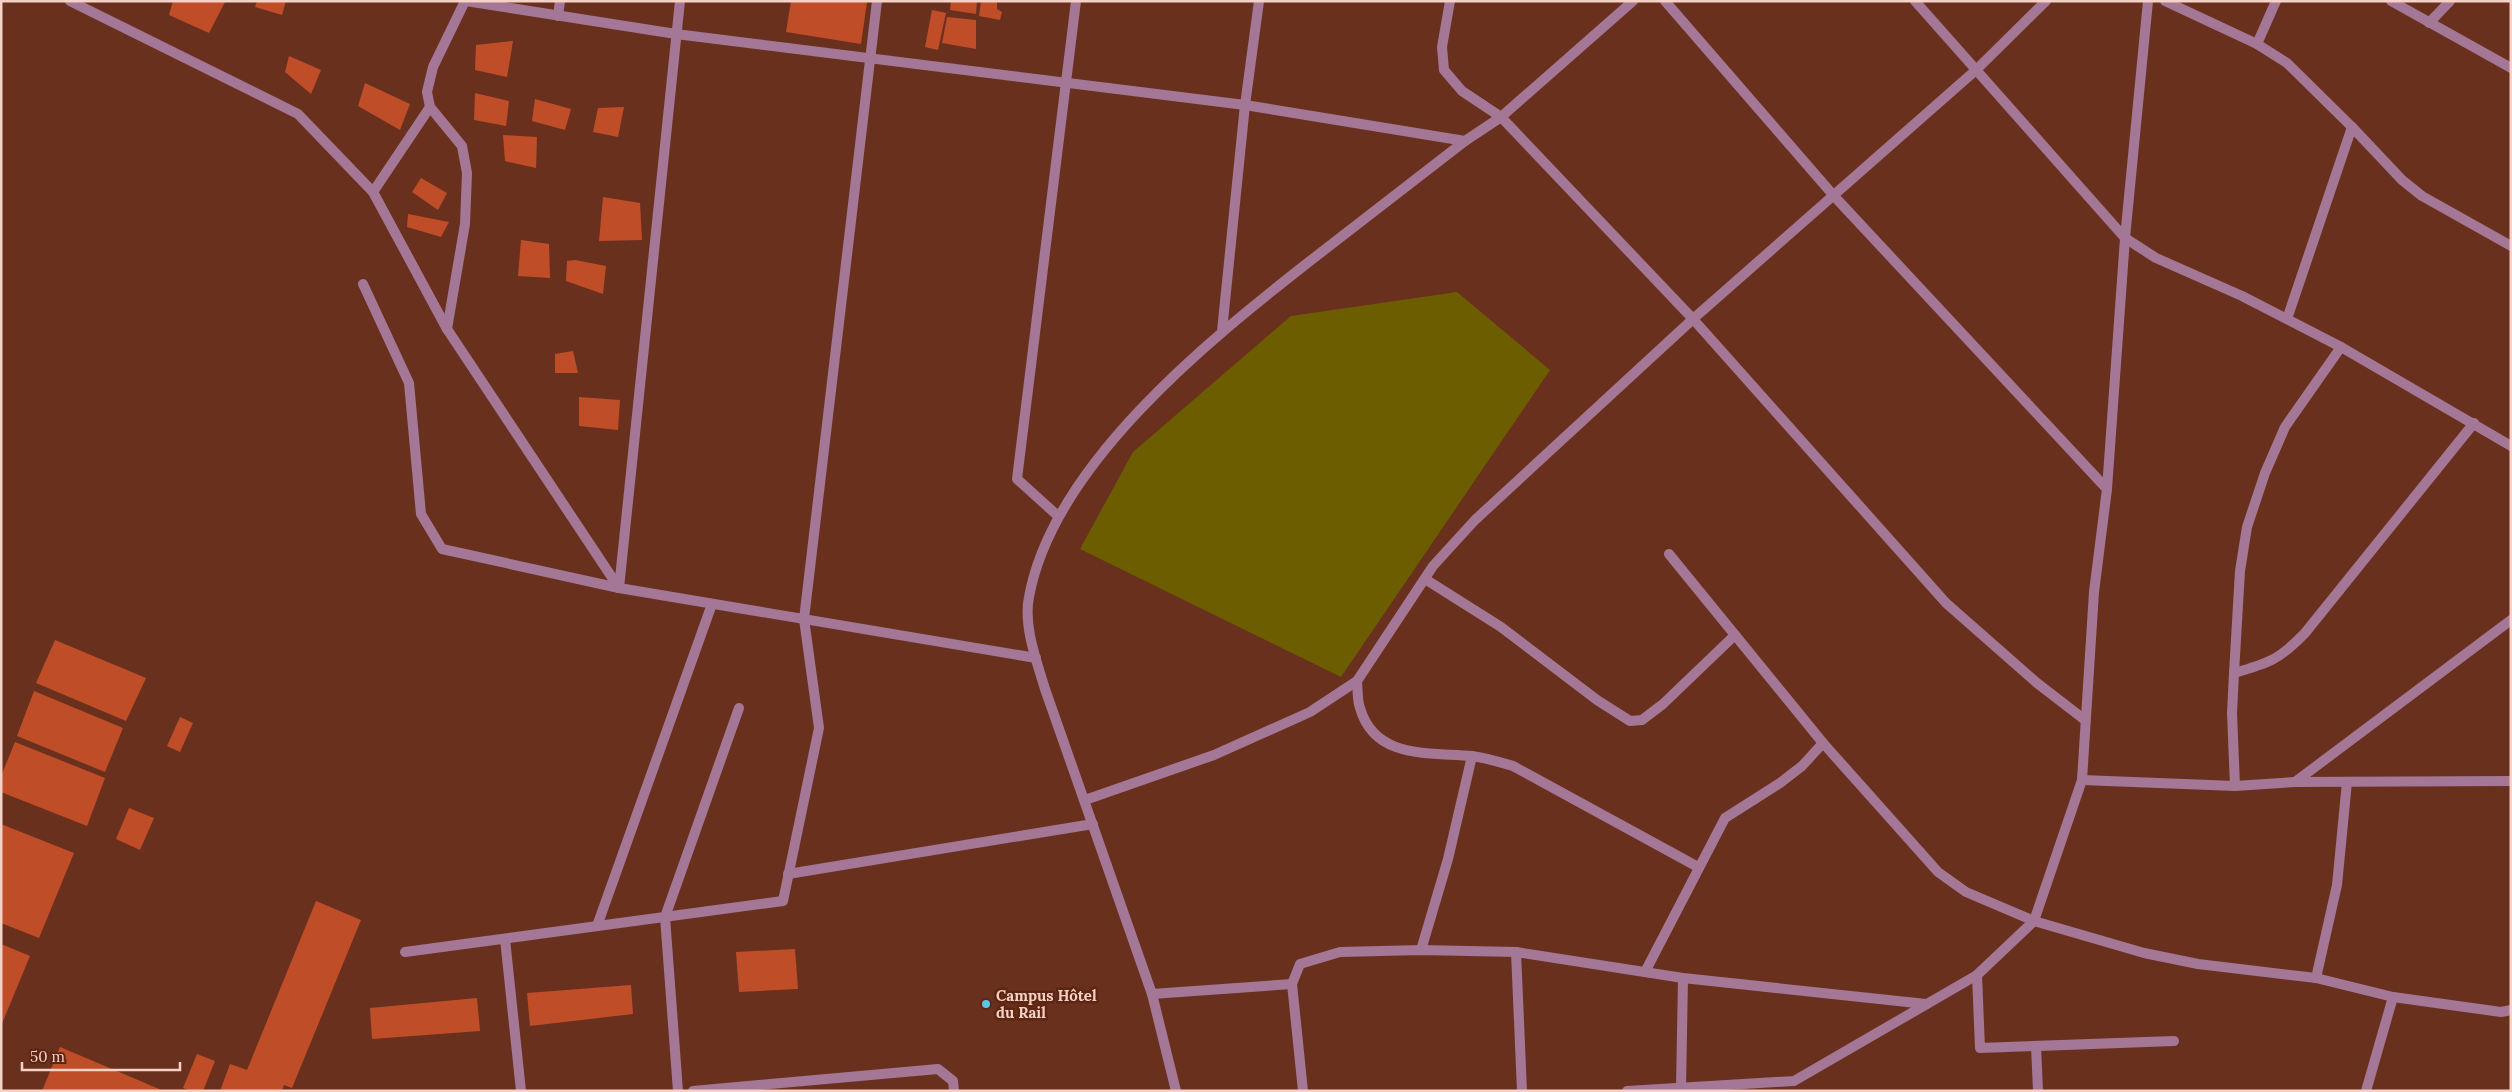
<svg xmlns="http://www.w3.org/2000/svg" width="2512" height="1092" viewBox="0 0 2512 1092" font-family="Lora,serif">
<rect width="100%" height="100%" fill="#6a301e"/>
<polygon fill="#6c5d00" points="1457,292 1550,370 1341,677 1080,549 1133,452 1291,316"/>
<g fill="#bf4d27">
<polygon points="173,1 221,1 225,2 209,33 169,15"/>
<polygon points="257,1 286,1 282,15 255,7"/>
<polygon points="791,1 867,2 861,44 786,32"/>
<polygon points="951,1 977,1 976,14 950,10"/>
<polygon points="981,1 997,1 997,9 1002,12 1000,20 979,16"/>
<polygon points="932,10 946,13 938,50 925,47"/>
<polygon points="947,17 976,20 976,49 942,43"/>
<polygon points="513,41 507,77 475,70 476,45"/>
<polygon points="289,56 321,70 311,94 285,72"/>
<polygon points="365,83 410,104 400,130 358,106"/>
<polygon points="475,93 509,101 506,126 474,120"/>
<polygon points="535,99 571,109 565,130 532,121"/>
<polygon points="624,107 618,137 593,132 598,108"/>
<polygon points="503,135 537,137 536,168 505,161"/>
<polygon points="421,178 447,193 438,210 412,192"/>
<polygon points="603,197 640,203 642,240 599,241"/>
<polygon points="408,214 449,222 441,237 407,227"/>
<polygon points="521,240 549,244 550,278 518,276"/>
<polygon points="575,260 606,266 603,294 566,281 567,261"/>
<polygon points="573,351 578,373 555,373 555,354"/>
<polygon points="579,397 620,400 618,430 579,426"/>
<polygon points="55,640 146,678 126,721 36,683"/>
<polygon points="34,691 123,728 105,772 17,736"/>
<polygon points="180,717 193,723 180,752 167,746"/>
<polygon points="15,742 105,778 87,826 1,792 1,776"/>
<polygon points="129,808 154,818 140,850 116,839"/>
<polygon points="1,824 74,853 39,938 1,923"/>
<polygon points="316,901 361,920 292,1088 284,1085 282,1091 220,1091 230,1064 247,1070"/>
<polygon points="1,944 30,956 1,1026"/>
<polygon points="795,949 798,989 739,992 736,952"/>
<polygon points="631,985 633,1014 530,1026 527,993"/>
<polygon points="477,998 480,1031 372,1039 370,1008"/>
<polygon points="60,1047 164,1091 42,1091"/>
<polygon points="197,1054 215,1061 203,1091 190,1091 183,1088"/>
</g>
<g fill="none" stroke-linecap="round" stroke-linejoin="round">
<polyline stroke="#a47796" stroke-width="10" points="363,284 409,383 421,514 442,549 619,588"/>
<g stroke="#a47796" stroke-width="10">
<polyline points="70,1 298,114 373,192 447,329 619,588 1036,658"/>
<polyline points="466,1 676,34 1245,105 1465,141"/>
<polyline points="1450,1 1442,47 1444,70 1462,91 1501,117 1693,319 1946,603 2037,683 2085,720"/>
<polyline points="1665,1 1834,196 2107,489"/>
<polyline points="1915,1 2125,238 2156,258 2242,296 2341,347 2511,446"/>
<polyline points="2165,1 2257,44 2287,63 2352,127 2402,180 2422,196 2511,246"/>
<polyline points="2391,1 2511,68"/>
<polyline points="558,16 560,1"/>
<polyline points="2429,23 2450,1"/>
<polyline points="2257,44 2276,1"/>
<polyline points="373,192 430,107"/>
<polyline points="2287,319 2352,127"/>
<polyline points="447,329 465,224 467,173 462,146 430,107 427,92 433,67 465,1"/>
<polyline points="1222,331 1245,105 1259,1"/>
<polyline points="1058,516 1017,479 1076,1"/>
<polyline points="1669,554 1823,743 1938,872 1966,892 2034,921 2144,953 2198,964 2316,978 2393,997 2501,1012 2511,1010"/>
<polyline points="1425,579 1501,627 1597,700 1630,721 1642,720 1663,704 1735,635"/>
<polyline points="619,588 680,1"/>
<path d="M2234 673C2269 663 2279 660 2305 633L2474 423"/>
<path d="M1357 681C1358 690 1357 700 1360 708 1375 760 1430 752 1472 756 1486 758 1499 762 1513 766L1698 867"/>
<polyline points="2082,780 2235,786 2295,782 2511,781"/>
<polyline points="2295,782 2511,620"/>
<polyline points="2235,786 2232,713 2234,673 2240,571 2247,527 2265,473 2285,427 2341,347"/>
<polyline points="1085,800 1214,755 1310,712 1357,681 1433,566 1475,520 1693,319 1976,70 2046,1"/>
<polyline points="788,874 1093,824"/>
<polyline points="597,926 712,604"/>
<polyline points="505,939 521,1091"/>
<polyline points="1421,950 1448,859 1472,756"/>
<polyline points="405,952 783,901 819,728 804,619 877,1"/>
<polyline points="1516,952 1522,1091"/>
<polyline points="1645,972 1725,818 1780,783 1802,766 1823,743"/>
<polyline points="1977,975 1980,1048 2174,1041"/>
<polyline points="2316,978 2337,885 2347,782"/>
<polyline points="1152,994 1292,984"/>
<polyline points="2036,1046 2038,1091"/>
<polyline points="1681,1088 1683,978"/>
<polyline points="678,1091 665,917 739,708"/>
<polyline points="693,1091 938,1069 953,1081 954,1091"/>
<polyline points="1303,1091 1292,984 1300,964 1340,952 1421,950 1516,952 1683,978 1926,1004"/>
<polyline points="1627,1091 1794,1081 1977,975 2034,921 2082,780 2094,592 2107,489 2125,238 2148,1"/>
<polyline points="2366,1091 2393,997"/>
</g>
<path stroke="#a47796" stroke-width="10" d="M1176 1091 1152 994 1045 689C1037 662 1023 626 1029 597 1053 465 1209 340 1310 261 1361 221 1413 181 1465 141L1501 117 1633 1"/>
</g>
<circle fill="#5ac8e5" stroke="#5e2513" stroke-width="2" cx="986" cy="1004" r="5"/>
<g text-anchor="middle" dominant-baseline="central" stroke-width="5" stroke-linejoin="round" paint-order="stroke">
<g font-size="15" font-weight="bold" fill="#f6d2c6" stroke="#5e2513" text-anchor="start">
<text x="996" y="995">Campus Hôtel<tspan x="996" dy="17">du Rail</tspan></text>
</g>
</g>
<rect width="2512" height="1092" fill="none" stroke="#f6d2c6" stroke-width="5"/>
<path d="M22 1062v8h158v-8" fill="none" stroke="#f6d2c6" stroke-width="2.5"/>
<text x="30" y="1062" font-size="15" fill="#f6d2c6" stroke="#5e2513" stroke-width="4" paint-order="stroke">50 m</text>
</svg>
